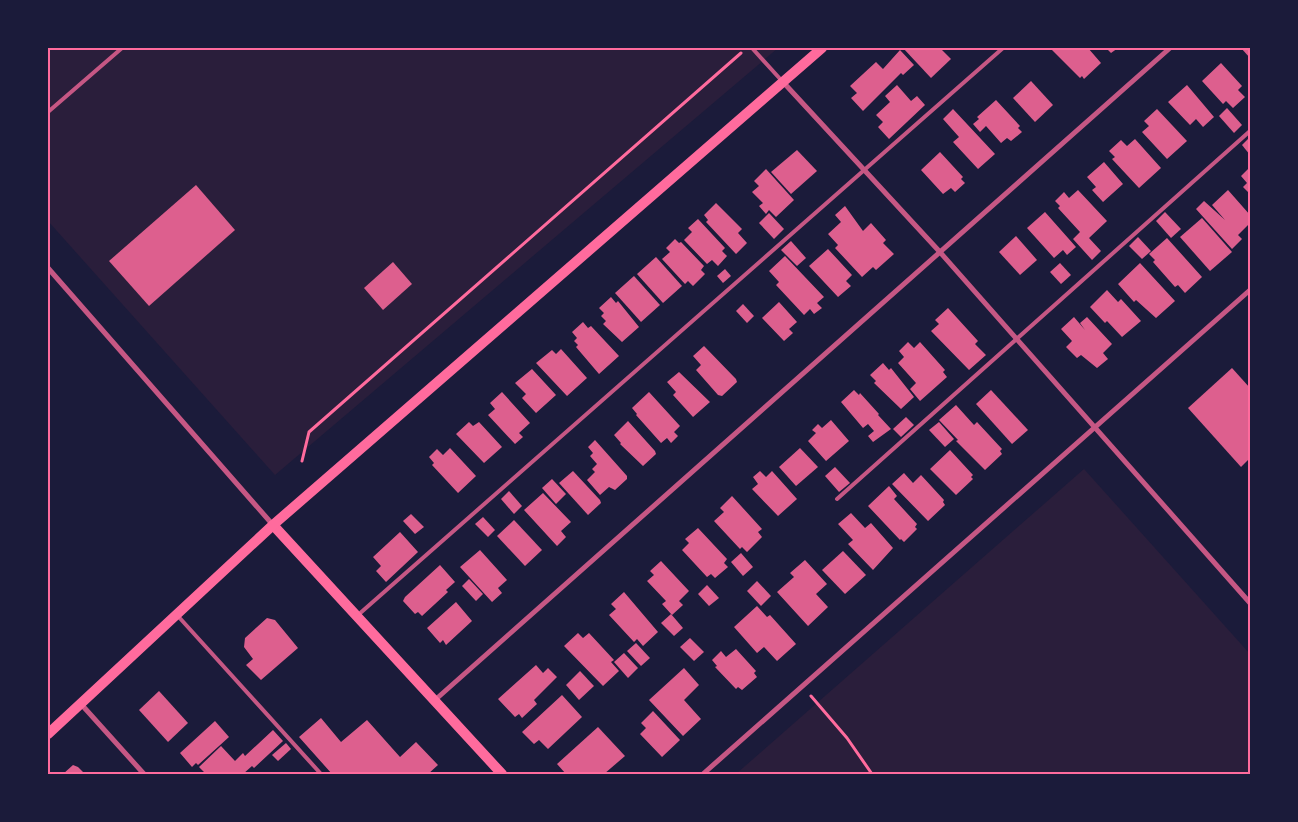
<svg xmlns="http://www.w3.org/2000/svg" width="1298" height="822" viewBox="0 0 1298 822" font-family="'DejaVu Sans',sans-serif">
<rect width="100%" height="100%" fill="#1b1b3a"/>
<g fill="#2a1e3b">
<polygon points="48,48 778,48 275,475 48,221"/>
<polygon points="1084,469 1250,654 1250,774 736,774"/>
</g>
<g fill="#dd5f8e">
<polygon points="903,48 940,48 951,59 931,78"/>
<polygon points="1050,48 1088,48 1101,63 1084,79 1082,76 1080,78"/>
<polygon points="1106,48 1118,48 1111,53"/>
<polygon points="1241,48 1250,48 1250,58"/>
<polygon points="900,50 914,65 903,75 901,73 863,111 851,98 857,93 850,86 876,62 883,69"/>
<polygon points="1221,63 1242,86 1238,90 1245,97 1233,108 1226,101 1223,104 1202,81"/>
<polygon points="1031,81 1053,105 1035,122 1013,98"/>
<polygon points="897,85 911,101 917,96 925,105 889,139 878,127 883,122 876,115 890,102 885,96"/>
<polygon points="1187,85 1214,117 1203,127 1196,119 1190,125 1168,102"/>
<polygon points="996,100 1020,126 1018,128 1022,132 1011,141 1007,138 1001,143 986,126 980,132 973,124 979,119 977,117"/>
<polygon points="1227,108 1242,125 1234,133 1219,116"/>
<polygon points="953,109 995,154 978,169 953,142 959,137 943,119"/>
<polygon points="1157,109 1187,141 1167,159 1142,132 1149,126 1144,121"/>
<polygon points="1250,137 1250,155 1242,145"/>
<polygon points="1135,139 1161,168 1139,188 1112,159 1115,157 1109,151 1121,140 1127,146"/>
<polygon points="797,150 817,171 791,194 771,172"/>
<polygon points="940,152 963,177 961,179 965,183 955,192 951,188 943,194 921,170"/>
<polygon points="1104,162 1123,184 1103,202 1092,190 1096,187 1087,177"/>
<polygon points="1250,167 1250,194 1243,187 1247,183 1241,176"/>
<polygon points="766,169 794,200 776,217 769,210 766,214 759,206 763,203 752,192 759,186 754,181"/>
<polygon points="196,185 235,230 149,306 109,261"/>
<polygon points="1078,190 1107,221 1089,238 1101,251 1092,260 1073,239 1080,232 1058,208 1060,206 1055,201 1064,192 1069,198"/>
<polygon points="1228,190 1250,215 1250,223 1238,235 1242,239 1232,249 1196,209 1204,201 1225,220 1212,205"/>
<polygon points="716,203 742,229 738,233 747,243 736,254 706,222 708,220 704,215"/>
<polygon points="845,206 863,231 871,223 886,240 883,243 894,254 876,270 873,267 862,277 835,248 838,245 828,234 841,222 835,215"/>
<polygon points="1045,212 1076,247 1067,255 1063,250 1054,258 1027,228"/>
<polygon points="1165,212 1181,229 1171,238 1156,221"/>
<polygon points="769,213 784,229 774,239 759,223"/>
<polygon points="1202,218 1232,252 1210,271 1180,237"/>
<polygon points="698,219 725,248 722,251 727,256 718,266 712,260 707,264 684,240 692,232 688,228"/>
<polygon points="1016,236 1037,260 1020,275 999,252"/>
<polygon points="1138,237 1151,251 1142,259 1129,246"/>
<polygon points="1167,238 1202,277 1185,293 1178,285 1175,287 1153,262 1155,260 1149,254"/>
<polygon points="675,239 679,243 681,242 704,266 701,270 705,274 693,286 688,281 685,284 662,259 670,252 666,248"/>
<polygon points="791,241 806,258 797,266 781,250"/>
<polygon points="828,249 852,275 846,281 851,286 838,297 809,266"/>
<polygon points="785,256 824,297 817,303 822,308 814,314 810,309 804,315 776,285 779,282 769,271"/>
<polygon points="656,257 682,286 663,303 637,274"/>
<polygon points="393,262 412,284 383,310 364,288"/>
<polygon points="1060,263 1071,275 1061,284 1050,272"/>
<polygon points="1140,263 1175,301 1156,318 1136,300 1134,302 1118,284"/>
<polygon points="725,269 731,276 723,283 717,276"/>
<polygon points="634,276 660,305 641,322 615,293"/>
<polygon points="1107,290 1118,302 1121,299 1141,321 1122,337 1107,321 1105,323 1090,307"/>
<polygon points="611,297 616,303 618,301 639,327 622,342 603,324 606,321 601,316 604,313 599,308"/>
<polygon points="779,302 797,322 789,329 793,333 784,341 762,318"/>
<polygon points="743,304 754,316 747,323 736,311"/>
<polygon points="948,308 978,341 975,344 986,355 969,370 931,331 939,324 935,320"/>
<polygon points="1074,317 1085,330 1080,323 1087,317 1112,344 1103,353 1108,359 1097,368 1081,355 1077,358 1066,347 1072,341 1061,329"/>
<polygon points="583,322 588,328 591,326 619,356 599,374 576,347 578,345 574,341 577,338 572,332"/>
<polygon points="908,342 914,348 920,342 945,370 943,372 947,377 920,401 910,389 916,383 898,363 904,357 899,351"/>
<polygon points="704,346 736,379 737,382 722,396 718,395 696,370 701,365 693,356"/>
<polygon points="561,349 587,378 567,396 536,363 552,350 556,354"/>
<polygon points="883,363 889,370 891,368 914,397 901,409 874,383 876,381 870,375"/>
<polygon points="1232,368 1250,388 1250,458 1241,467 1188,408"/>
<polygon points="532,369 556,395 536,413 522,398 526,394 515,383"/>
<polygon points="679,372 710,402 693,417 673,395 676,392 667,382"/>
<polygon points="854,390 859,395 860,393 879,414 878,415 891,429 873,442 868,436 874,431 868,424 863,428 841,402"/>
<polygon points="991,390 1028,430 1012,444 976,404"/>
<polygon points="502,392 530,423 519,433 523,437 515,444 488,415 495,409 490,403"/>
<polygon points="649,392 680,426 674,432 678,436 671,443 667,438 661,443 636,415 637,414 632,408"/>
<polygon points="956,405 974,425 977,422 1002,449 1000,451 1002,454 985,470 956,441 958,440 939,420"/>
<polygon points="906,417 914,425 901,437 893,429"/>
<polygon points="831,420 849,441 826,461 808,441 816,433 812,430 818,424 822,428"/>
<polygon points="628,421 655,451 656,454 643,466 620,444 621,443 614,435"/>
<polygon points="469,422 473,426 479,422 502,447 484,463 456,434"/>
<polygon points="939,422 954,439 945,447 929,430"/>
<polygon points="595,440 627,476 627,479 615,490 609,487 600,495 587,480 595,472 592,469 597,464 590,456 593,453 588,447"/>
<polygon points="450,448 476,476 458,493 432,465 434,463 429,457 437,449 443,455"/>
<polygon points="800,448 818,467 796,486 779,467"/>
<polygon points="950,450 973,475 971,477 973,479 956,495 930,469"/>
<polygon points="835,467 850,483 839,492 825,476"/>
<polygon points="573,471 600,500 601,503 588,515 559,483"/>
<polygon points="760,471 766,477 772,471 797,499 778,516 752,489 758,484 753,477"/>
<polygon points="904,473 913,483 921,475 944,500 943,502 945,505 928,521 892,484"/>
<polygon points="552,479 566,494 556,504 542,488"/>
<polygon points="889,486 897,496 894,499 917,524 915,527 917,529 904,542 901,539 900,540 868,506"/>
<polygon points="509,491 522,506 514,514 501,499"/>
<polygon points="543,493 571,522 561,531 566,537 557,546 524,510"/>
<polygon points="732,496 762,529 758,532 762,537 747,552 742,547 740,549 714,521 724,512 720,508"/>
<polygon points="851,513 865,528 871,523 893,548 873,570 848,544 853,540 838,524"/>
<polygon points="411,514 424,527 415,534 403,521"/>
<polygon points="483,517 495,530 488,537 475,524"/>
<polygon points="514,520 542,550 525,566 497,536"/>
<polygon points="698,528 727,559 724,563 728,567 715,578 711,574 707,577 682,550 689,543 685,539"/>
<polygon points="400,532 418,552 386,582 376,571 381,566 373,557"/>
<polygon points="480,550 507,580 498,588 502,593 492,602 460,567"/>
<polygon points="843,551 866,575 845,594 822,570"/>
<polygon points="741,553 753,567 743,576 731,562"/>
<polygon points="805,560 827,584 816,594 828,607 808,626 777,592 794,577 790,573"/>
<polygon points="661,561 689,591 679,601 683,605 672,615 662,604 666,601 647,581 654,575 650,571"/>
<polygon points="440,565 455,582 446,590 448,592 422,616 418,612 415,614 403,601 405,597"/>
<polygon points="469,579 483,594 476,601 462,586"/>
<polygon points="757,581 771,596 761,606 747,591"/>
<polygon points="707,585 719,598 709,606 698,594"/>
<polygon points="624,592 658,632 643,646 637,639 634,642 609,615 616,609 611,604"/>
<polygon points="456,602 472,621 446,645 443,640 440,643 427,628"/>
<polygon points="757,606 767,617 770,615 796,644 777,661 764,647 757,653 734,627"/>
<polygon points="671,614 683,628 674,636 661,623"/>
<polygon points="267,618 275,620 298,648 261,680 246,665 253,659 244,647 245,638"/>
<polygon points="578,633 583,638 589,633 614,660 611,662 619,671 603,686 564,646"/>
<polygon points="690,638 704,652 694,661 680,647"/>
<polygon points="636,643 650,658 641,666 627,651"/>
<polygon points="736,649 756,671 754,673 757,677 742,690 738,687 736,689 715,667 717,666 712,660 721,651 726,657"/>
<polygon points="624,653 638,668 628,678 614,662"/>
<polygon points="536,665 543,673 548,668 557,677 534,700 537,704 522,718 519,714 515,717 498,699"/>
<polygon points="684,668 699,685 684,700 701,719 683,736 649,700"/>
<polygon points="580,671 594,686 579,700 566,685"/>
<polygon points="159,691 188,723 168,742 139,710"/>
<polygon points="562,695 582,717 548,749 539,740 534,744 522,732"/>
<polygon points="653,711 680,740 662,757 640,734 646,728 641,723"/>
<polygon points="321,718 341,742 367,720 400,757 416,742 438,765 428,774 332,774 299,737"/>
<polygon points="215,721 229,737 198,765 196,763 192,767 180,753"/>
<polygon points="598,727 625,756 604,774 566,774 557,764"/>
<polygon points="273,730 283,741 254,768 252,766 243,774 206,774 199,767 221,746 235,761 243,753 245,756"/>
<polygon points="286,743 291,749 278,761 272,755"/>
<polygon points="73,765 78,767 85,774 63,774"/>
</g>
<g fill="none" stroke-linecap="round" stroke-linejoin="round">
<g stroke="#ff6b9d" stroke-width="3">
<polyline points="302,461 309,432 741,53"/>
<polyline points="811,696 847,738 872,774"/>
</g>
<g stroke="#c65784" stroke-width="4">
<polyline points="752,48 782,81"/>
<polyline points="48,112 122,48"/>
<polyline points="837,499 1250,131"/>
<polyline points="177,615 321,774"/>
<polyline points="358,615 1003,48"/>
</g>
<g stroke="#c65784" stroke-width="5">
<polyline points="783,82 939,251 1250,603"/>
<polyline points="48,268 273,525"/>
<polyline points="435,700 1170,48"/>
<polyline points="81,704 144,774"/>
<polyline points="703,774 1250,290"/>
</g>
<g stroke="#ff6b9d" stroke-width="10">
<polyline points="273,525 502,774"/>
<polyline points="48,734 273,525 822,48"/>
</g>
</g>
<rect width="1298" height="822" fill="none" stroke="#1b1b3a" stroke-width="98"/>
<rect x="49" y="49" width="1200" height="724" fill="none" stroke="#ff6b9d" stroke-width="2"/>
</svg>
